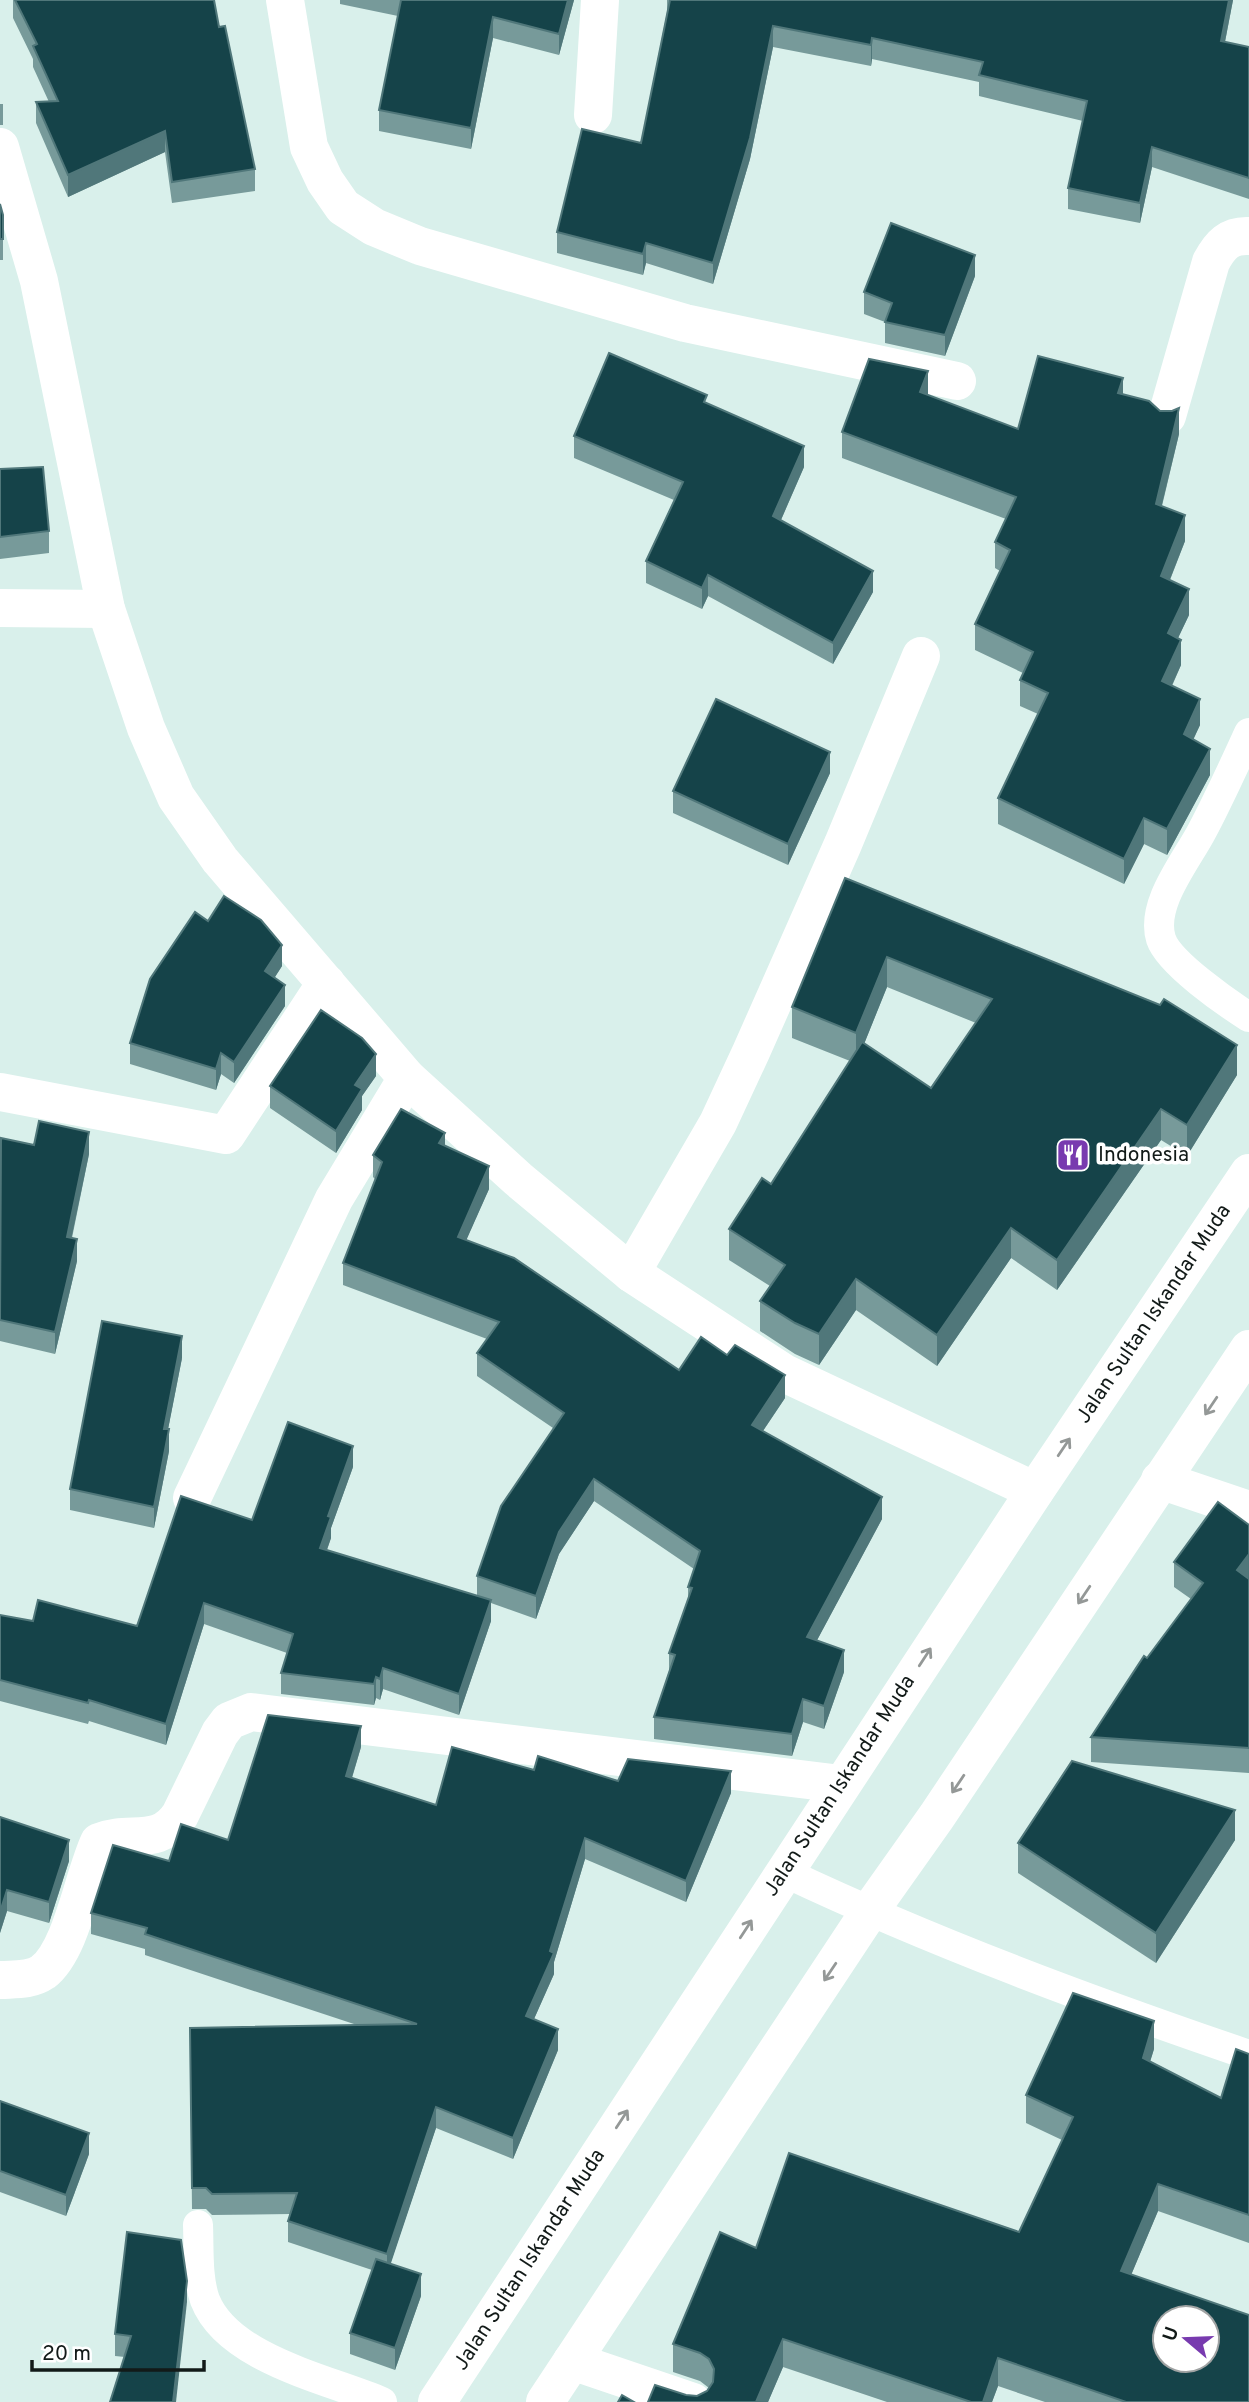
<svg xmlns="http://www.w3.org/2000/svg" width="1249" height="2402" viewBox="0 0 1249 2402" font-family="Overpass,sans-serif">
<rect width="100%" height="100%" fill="#d9f0eb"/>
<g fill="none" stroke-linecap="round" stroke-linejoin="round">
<g stroke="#fff" stroke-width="30">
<path d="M1249 733C1234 766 1219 799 1202 831 1187 860 1150 904 1161 939 1169 963 1227 1003 1249 1017"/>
<path d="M784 1872C934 1943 1091 2001 1249 2055"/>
<path d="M198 2225C199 2248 197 2278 205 2300 228 2359 328 2379 382 2402"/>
</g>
<g stroke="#fff" stroke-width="38">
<polyline points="285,0 309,147 325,181 343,207 374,227 420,246 685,323 957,381"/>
<polyline points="593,115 600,0"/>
<polyline points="0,147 39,281 106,609 146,728 176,797 220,860 407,1078 518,1179 631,1273 784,1373 1035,1491"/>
<path d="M1167 416 1211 262C1220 245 1229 235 1249 236"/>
<polyline points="0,608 106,609"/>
<polyline points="0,1092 226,1135 326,983"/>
<polyline points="631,1273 718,1123 751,1052 843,844 921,656"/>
<polyline points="1160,1480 1249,1510"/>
<polyline points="192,1498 334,1199 407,1078"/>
<path d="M0 1980C14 1979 30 1981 43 1972 72 1950 83 1876 99 1842 130 1829 158 1848 180 1815L220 1733 229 1721 251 1712 841 1784"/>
<polyline points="572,2361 693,2402"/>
</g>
<g stroke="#fff" stroke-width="38">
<polyline points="437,2402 1035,1491 1249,1173"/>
<polyline points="545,2402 869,1912 937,1816 1249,1349"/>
</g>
</g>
<g fill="#779a9a" fill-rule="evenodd">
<polygon points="13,0 214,0 219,27 255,169 255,191 172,203 165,152 68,197 36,123 36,102 49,102 33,67 33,59 13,18"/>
<polygon points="340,0 574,0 559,55 493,38 471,149 379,131 379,110 398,16 340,4"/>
<polygon points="667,0 1233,0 1225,42 1249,47 1249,199 1152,167 1140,223 1068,209 1068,188 1083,121 979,96 979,82 872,59 871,66 773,47 750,159 713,284 646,263 643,275 557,253 557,232 641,143 667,12"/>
<rect x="0" y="104" width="3" height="21"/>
<polygon points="0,204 3,215 3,260 0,260"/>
<polygon points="975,276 945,356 885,343 885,322 864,314 864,292"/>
<polygon points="1123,394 1179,434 1162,506 1185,541 1170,580 1189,615 1178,638 1181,665 1172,686 1200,725 1193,739 1210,775 1167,855 1144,844 1124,884 998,824 998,798 1038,714 1020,706 1020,680 1023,673 975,650 975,624 1000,571 995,568 995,542 1006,519 842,458 842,432 928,395 1018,429"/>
<polygon points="707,403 804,467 781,520 873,592 833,664 708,596 702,609 646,583 646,561 674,500 574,458 574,436"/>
<polygon points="0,469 49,531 49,553 0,559"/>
<polygon points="830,773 788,865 673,813 673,791"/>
<path d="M845 878 1237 1075 1187 1156 1161 1140 1057 1290 1011 1258 937 1366 856 1310 819 1365 795 1354 760 1331V1301L770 1286 729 1260V1229L771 1184 850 1061 792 1038V1007ZM887 987 976 1023 931 1088 864 1044Z"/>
<polygon points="208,921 282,966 274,978 285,1006 234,1083 221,1074 216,1090 130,1064 130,1043"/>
<polygon points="376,1076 362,1096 362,1110 336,1153 270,1108 270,1086"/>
<polygon points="0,1142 34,1145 89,1154 72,1238 77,1261 55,1354 0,1341"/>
<polygon points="445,1146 489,1189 466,1240 679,1370 785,1398 763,1431 882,1519 817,1640 844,1672 824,1729 803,1722 792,1756 654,1739 654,1717 669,1671 669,1653 688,1599 688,1587 694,1569 594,1501 559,1554 536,1619 491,1603 491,1621 459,1715 383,1689 380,1700 376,1698 374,1705 281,1694 281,1673 287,1653 204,1624 166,1745 89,1721 88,1724 0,1701 0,1615 33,1621 137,1626 252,1520 353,1467 331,1528 331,1538 327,1550 477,1596 477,1576 553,1428 477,1376 477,1353 487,1339 343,1285 343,1263 375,1179 373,1177 373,1155"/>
<polygon points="182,1358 168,1429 169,1451 154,1528 70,1510 70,1489"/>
<polygon points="1249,1525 1249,1773 1091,1762 1091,1737 1191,1599 1174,1587 1174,1562"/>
<polygon points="361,1747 352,1778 436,1805 534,1770 618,1781 731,1793 686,1902 585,1859 554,1962 554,1974 534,2019 558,2050 513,2159 436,2128 390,2264 421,2296 395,2370 350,2354 350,2333 372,2270 288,2242 288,2221 290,2214 212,2215 206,2209 192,2209 190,2028 357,2025 145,1955 145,1949 91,1934 91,1913 169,1861 228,1840"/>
<polygon points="0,1817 69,1861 49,1923 7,1911 0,1933"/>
<polygon points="1235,1840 1156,1963 1018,1873 1018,1843"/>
<polygon points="1154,2049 1150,2061 1221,2098 1249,2054 1249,2243 1158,2211 1131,2275 1249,2402 1045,2402 998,2386 992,2402 887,2402 783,2367 768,2402 686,2395 697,2396 707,2391 709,2388 700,2381 673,2372 673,2344 756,2248 1019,2232 1062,2140 1026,2123 1026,2095"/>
<polygon points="0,2101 89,2154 66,2216 0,2192"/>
<polygon points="187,2302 125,2357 115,2356 115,2334"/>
</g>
<g fill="#50777a">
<polygon points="568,0 574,0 559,55 559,34"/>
<polygon points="1229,0 1233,0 1221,62 1221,41"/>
<polygon points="493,17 493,38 471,149 471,128"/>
<polygon points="773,26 773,47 750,159 713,284 713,263"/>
<polygon points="872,38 872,59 871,66 871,45"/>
<polygon points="165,131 165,152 68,197 68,175"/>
<polygon points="1152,147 1152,167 1140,223 1140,203"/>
<polygon points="646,243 646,263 643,275 643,254"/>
<polygon points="975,255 975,276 945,356 945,335"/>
<polygon points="928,371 928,397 920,392"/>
<polygon points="1123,378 1123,404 1118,393"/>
<polygon points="1179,408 1179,434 1156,529 1156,504"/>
<polygon points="804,446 804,467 773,538 773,516"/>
<polygon points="1185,515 1185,541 1161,602 1161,576"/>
<polygon points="873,571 873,592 833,664 833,643"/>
<polygon points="708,575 708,596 702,609 702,588"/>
<polygon points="1189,589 1189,615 1168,659 1168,633"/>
<polygon points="1181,640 1181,665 1162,707 1162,681"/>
<polygon points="1200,699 1200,725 1184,760 1184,734"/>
<polygon points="1210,749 1210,775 1167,855 1167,829"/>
<polygon points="830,752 830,773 788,865 788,844"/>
<polygon points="1144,818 1144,844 1124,884 1124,859"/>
<polygon points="282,945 282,966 265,993 265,971"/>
<polygon points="887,957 887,987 856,1064 856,1033"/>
<polygon points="285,985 285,1006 234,1083 234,1062"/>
<polygon points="1237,1045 1237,1075 1187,1156 1187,1125"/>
<polygon points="221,1053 221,1074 216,1090 216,1069"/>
<polygon points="376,1054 376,1076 362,1096 362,1110 336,1153 336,1131 355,1085"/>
<polygon points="1161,1109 1161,1140 1057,1290 1057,1260"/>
<polygon points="89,1132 89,1154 67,1259 67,1237"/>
<polygon points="445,1133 445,1155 439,1143"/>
<polygon points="489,1166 489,1189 458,1259 458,1237"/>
<polygon points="1011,1228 1011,1258 937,1366 937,1335"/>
<polygon points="77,1239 77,1261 55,1354 55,1332"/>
<polygon points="856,1279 856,1310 819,1365 819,1334"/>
<polygon points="182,1336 182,1358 164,1450 164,1429"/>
<polygon points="785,1375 785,1398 752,1447 752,1425"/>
<polygon points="169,1429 169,1451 154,1528 154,1507"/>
<polygon points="353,1446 353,1467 331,1528 331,1538 320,1569 320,1548 328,1516"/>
<polygon points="594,1479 594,1501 559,1554 536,1619 536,1596 559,1532"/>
<polygon points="882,1497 882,1519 807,1659 807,1637"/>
<polygon points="1249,1554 1249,1579 1237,1570"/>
<polygon points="491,1600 491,1621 459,1715 459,1694"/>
<polygon points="204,1603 204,1624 166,1745 166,1724"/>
<polygon points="844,1650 844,1672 824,1729 824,1706"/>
<polygon points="383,1668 383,1689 380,1700 380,1679"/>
<polygon points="376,1677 376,1698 374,1705 374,1684"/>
<polygon points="803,1699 803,1722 792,1756 792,1734"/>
<polygon points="361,1726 361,1747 346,1797 346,1776"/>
<polygon points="731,1771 731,1793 686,1902 686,1881"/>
<polygon points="1235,1810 1235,1840 1156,1963 1156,1933"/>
<polygon points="585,1838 585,1859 554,1962 554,1974 526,2037 526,2016 550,1951"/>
<polygon points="69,1840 69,1861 49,1923 49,1902"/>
<polygon points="7,1890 7,1911 0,1933 0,1912"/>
<polygon points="1154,2021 1154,2049 1143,2085 1143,2058"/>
<polygon points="558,2029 558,2050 513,2159 513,2138"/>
<polygon points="436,2107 436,2128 387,2275 387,2254"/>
<polygon points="89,2133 89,2154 66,2216 66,2195"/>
<polygon points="1158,2184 1158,2211 1121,2299 1121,2271"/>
<polygon points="421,2274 421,2296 395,2370 395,2348"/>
<polygon points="187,2281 187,2302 176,2402 173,2402"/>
<polygon points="783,2339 783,2367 768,2402 756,2402"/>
<polygon points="998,2358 998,2386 992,2402 983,2402"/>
</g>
<g fill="#154349" stroke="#50777a" stroke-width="2" fill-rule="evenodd">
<polygon points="15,0 214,0 219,27 225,26 255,169 172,182 165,131 68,175 36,102 58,101 33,46 37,44"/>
<polygon points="401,0 568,0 559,34 493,17 471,128 379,110"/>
<polygon points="670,0 1229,0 1221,41 1249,47 1249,178 1152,147 1140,203 1068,188 1087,101 979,75 983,62 872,38 871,45 773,26 750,138 713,263 646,243 643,254 557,232 582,129 641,143"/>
<polygon points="0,204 3,215 3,239 0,239"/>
<polygon points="891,223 975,255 945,335 885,322 892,303 864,292"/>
<polygon points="609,353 707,395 704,402 804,446 773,516 873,571 833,643 708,575 702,588 646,561 683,482 574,436"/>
<polygon points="1038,356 1123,378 1118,393 1149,401 1160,411 1172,411 1179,408 1156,504 1185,515 1161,576 1189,589 1168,633 1181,640 1162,681 1200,699 1184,734 1210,749 1167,829 1144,818 1124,859 998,798 1048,693 1020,680 1033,652 975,624 1010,550 995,542 1016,497 842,432 869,359 928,371 920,392 1018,429"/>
<polygon points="43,467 49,531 0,537 0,469"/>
<polygon points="716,699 830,752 788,844 673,791"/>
<polygon points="845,878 1160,1005 1164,999 1237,1045 1187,1125 1161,1109 1057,1260 1011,1228 937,1335 856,1279 819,1334 795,1323 760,1301 785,1265 729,1229 762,1178 771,1184 862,1042 931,1088 992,999 887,957 856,1033 792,1007"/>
<polygon points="224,896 261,920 282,945 265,971 285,985 234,1062 221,1053 216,1069 130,1043 150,979 195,912 208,921"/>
<polygon points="321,1010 362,1038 376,1054 355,1085 362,1089 336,1131 270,1086"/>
<polygon points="401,1109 445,1133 439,1143 489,1166 458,1237 514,1258 679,1370 701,1337 727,1355 735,1345 785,1375 752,1425 882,1497 807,1637 844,1650 824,1706 803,1699 792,1734 654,1717 675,1655 669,1653 692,1588 688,1587 700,1551 594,1479 559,1532 536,1596 477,1576 501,1506 564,1413 477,1353 499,1322 343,1263 382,1162 373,1155"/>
<polygon points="39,1121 89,1132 67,1237 77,1239 55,1332 0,1320 1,1138 34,1145"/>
<polygon points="102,1321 182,1336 164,1429 169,1429 154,1507 70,1489"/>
<polygon points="288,1422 353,1446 328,1516 331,1517 320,1548 491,1600 459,1694 383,1668 380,1679 376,1677 374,1684 281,1673 293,1634 204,1603 166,1724 89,1700 88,1703 0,1680 0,1615 33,1621 38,1600 137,1626 181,1496 252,1520"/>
<polygon points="1218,1502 1249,1525 1249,1554 1237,1570 1249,1579 1249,1748 1091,1737 1144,1656 1147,1658 1203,1583 1174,1562"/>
<polygon points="268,1715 361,1726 346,1776 436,1805 452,1747 534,1770 538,1756 618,1781 628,1759 731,1771 686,1881 585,1838 550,1951 554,1953 526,2016 558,2029 513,2138 436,2107 387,2254 288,2221 297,2193 212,2194 206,2188 192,2188 190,2028 417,2024 145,1934 147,1928 91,1913 113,1845 169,1861 181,1824 228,1840"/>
<polygon points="1072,1761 1235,1810 1156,1933 1018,1843"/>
<polygon points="0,1817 69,1840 49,1902 7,1890 0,1912"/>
<path d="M1073 1993 1154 2021 1143 2058 1221 2098 1236 2049 1249 2054V2215L1158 2184 1121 2271 1249 2315V2402H1126L998 2358 983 2402H971L783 2339 756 2402H648L655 2385 686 2395 697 2396 707 2391 713 2382 714 2369 709 2359 700 2353 673 2344 720 2232 756 2248 789 2153 1019 2232 1073 2117 1026 2095ZM1165 2318H1207V2360H1165Z"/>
<polygon points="0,2101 89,2133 66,2195 0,2171"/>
<polygon points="127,2232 181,2240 187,2281 173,2402 110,2402 131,2336 115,2334"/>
<polygon points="376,2259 421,2274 395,2348 350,2333"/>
<polygon points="622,2395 634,2402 618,2402"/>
</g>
<defs><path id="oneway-shaft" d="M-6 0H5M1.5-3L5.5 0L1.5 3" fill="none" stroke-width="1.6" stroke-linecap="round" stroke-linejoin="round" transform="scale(1.75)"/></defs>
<g stroke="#949897">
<use href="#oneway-shaft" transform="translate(1211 1406) rotate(124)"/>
<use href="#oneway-shaft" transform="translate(1064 1447) rotate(-56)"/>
<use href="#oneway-shaft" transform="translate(1084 1595) rotate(124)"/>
<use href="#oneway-shaft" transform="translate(925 1657) rotate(-57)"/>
<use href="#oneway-shaft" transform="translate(958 1784) rotate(124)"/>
<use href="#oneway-shaft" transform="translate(746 1929) rotate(-57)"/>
<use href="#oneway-shaft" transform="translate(830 1972) rotate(124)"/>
<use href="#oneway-shaft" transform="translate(622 2119) rotate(-57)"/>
</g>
<defs>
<symbol id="restaurant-square" viewBox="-11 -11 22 22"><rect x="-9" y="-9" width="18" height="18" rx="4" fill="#783aaf" stroke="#fff"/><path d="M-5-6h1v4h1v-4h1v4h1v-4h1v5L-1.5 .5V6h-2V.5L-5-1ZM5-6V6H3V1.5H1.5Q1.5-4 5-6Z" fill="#fff"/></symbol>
</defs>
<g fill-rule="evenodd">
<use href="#restaurant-square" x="1054" y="1136" width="38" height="38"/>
</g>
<g text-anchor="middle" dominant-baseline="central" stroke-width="7" stroke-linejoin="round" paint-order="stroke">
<g font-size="21" fill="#121a18" stroke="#fff" text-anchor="start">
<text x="1098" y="1155">Indonesia</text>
</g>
<g font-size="21" fill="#121a18" stroke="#fff">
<text transform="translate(1154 1314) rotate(-56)">Jalan Sultan Iskandar Muda</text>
<text transform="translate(840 1786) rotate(-57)">Jalan Sultan Iskandar Muda</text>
<text transform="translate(530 2260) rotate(-57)">Jalan Sultan Iskandar Muda</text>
</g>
</g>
<g transform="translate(1186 2339) rotate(289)"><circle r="33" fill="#ffffff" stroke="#a0a3a3" stroke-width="2"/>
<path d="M0-5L12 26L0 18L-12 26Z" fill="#783aaf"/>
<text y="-10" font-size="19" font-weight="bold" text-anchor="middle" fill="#121a18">U</text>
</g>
<path d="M32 2360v10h172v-10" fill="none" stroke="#121a18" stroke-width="3.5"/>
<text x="42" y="2360" font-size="21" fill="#121a18" stroke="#ffffff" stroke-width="5" paint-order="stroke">20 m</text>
</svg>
